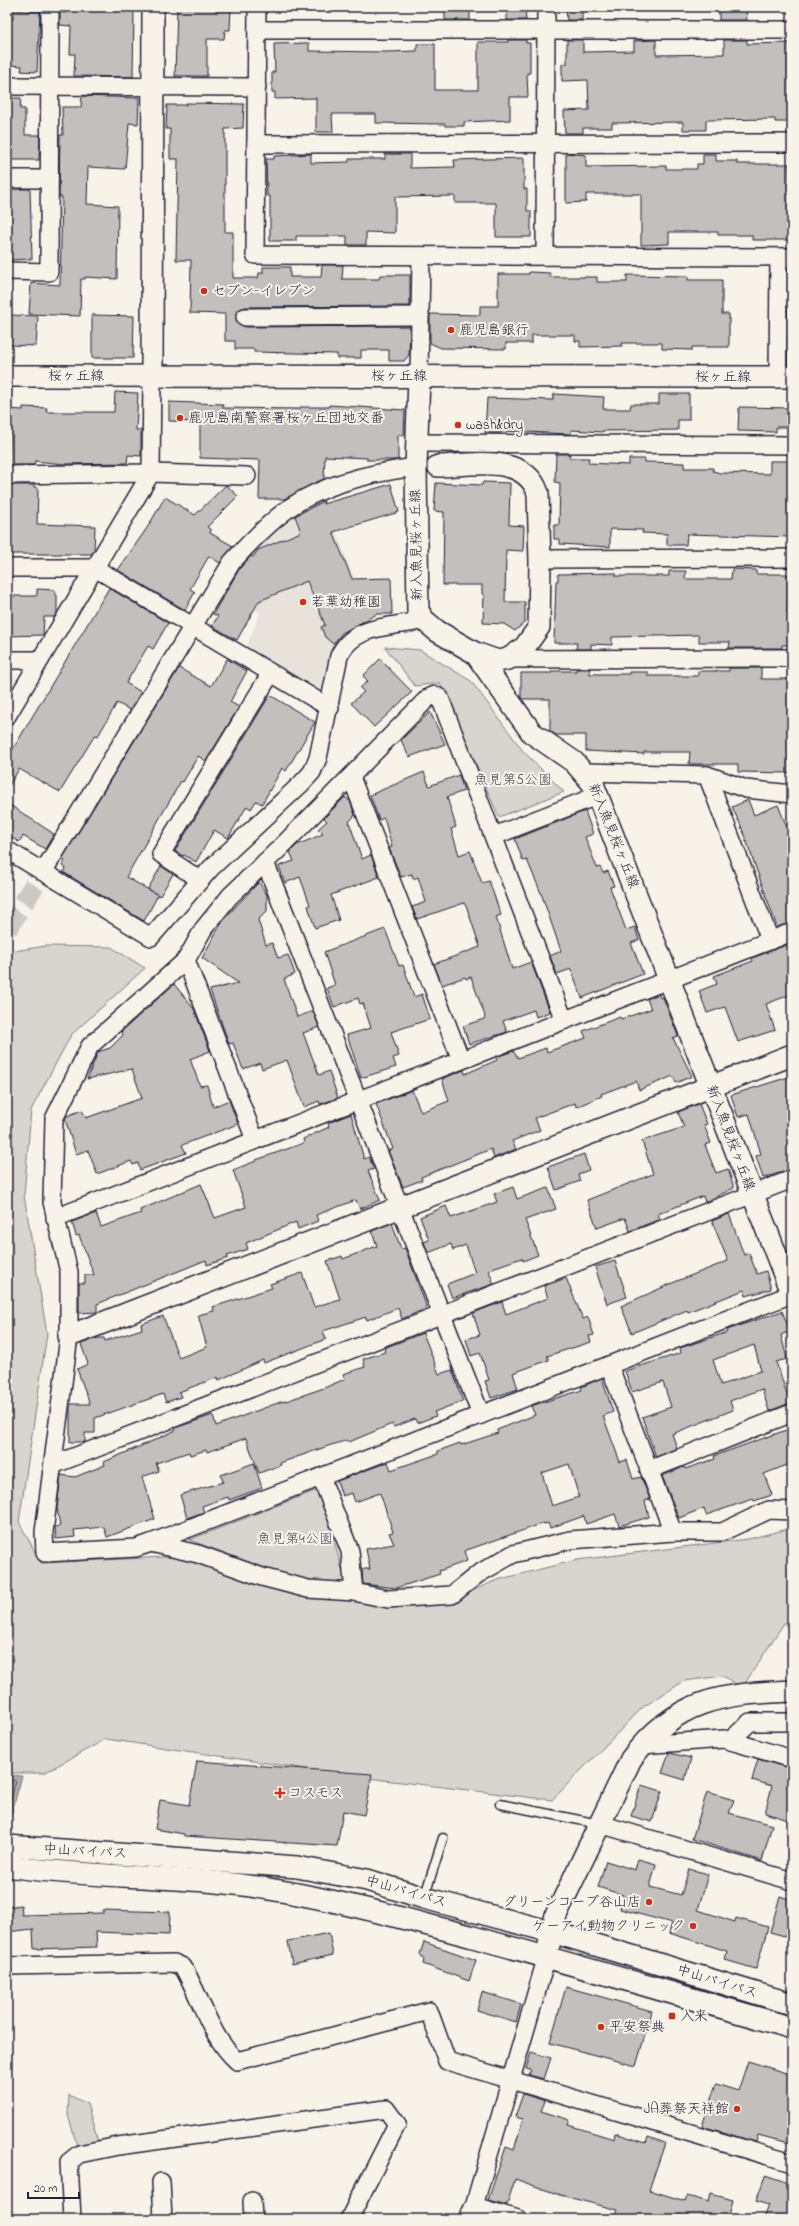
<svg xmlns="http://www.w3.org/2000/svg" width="799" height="2226" viewBox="0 0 799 2226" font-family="'Indie Flower','Klee One',sans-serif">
<rect width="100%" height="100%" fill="#f7f3e8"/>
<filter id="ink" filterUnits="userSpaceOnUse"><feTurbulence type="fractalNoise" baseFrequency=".025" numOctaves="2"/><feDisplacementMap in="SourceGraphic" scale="8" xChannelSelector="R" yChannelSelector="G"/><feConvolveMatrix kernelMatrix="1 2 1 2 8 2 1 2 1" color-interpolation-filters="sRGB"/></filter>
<g filter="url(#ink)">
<polygon fill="#e7e3db" points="324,499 370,620 343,635 332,656 326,686 314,691 246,649 260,613 225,591 243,563 262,543 289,520"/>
<g fill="#d8d5cf" stroke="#7d7c85">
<polygon points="792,265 792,361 784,354 784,274"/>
<polygon points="385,647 420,650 471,681 523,751 564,792 499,817 440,683 415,686"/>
<polygon points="46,946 111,947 145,968 71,1035 31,1110 24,1195 47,1334 19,1522 41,1563 186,1556 299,1595 389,1605 470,1586 472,1591 497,1580 577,1560 748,1539 792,1528 792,1623 784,1623 742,1688 723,1676 684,1681 643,1707 552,1800 367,1778 106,1739 44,1773 7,1773 7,963 14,951"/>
<polygon points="320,1489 347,1588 288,1576 189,1540"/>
<polygon points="69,2095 87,2104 99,2145 78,2149 68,2115"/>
</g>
<polygon fill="#aeabad" stroke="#76747f" points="7,1775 22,1776 10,1819 7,1818"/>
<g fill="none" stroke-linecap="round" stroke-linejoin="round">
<polyline stroke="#5a5969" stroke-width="1" points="7,1779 16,1781 7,1814"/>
</g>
<g fill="#c2bfbd" stroke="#22223b" fill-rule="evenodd">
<polygon points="66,7 134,7 133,77 74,76 75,54 70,54 71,26 60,25 60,12 66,13"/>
<polygon points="177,7 231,7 230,30 225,30 224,39 207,39 207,76 175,76"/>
<rect x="445" y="7" width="25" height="13"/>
<polygon points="507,7 525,7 526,20 507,20"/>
<polygon points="566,7 582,7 582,20 567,20"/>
<polygon points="719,9 746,9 747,20 719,20"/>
<polygon points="13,10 40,12 37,72 21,71 22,66 10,65 11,38 7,37 8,19 13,19"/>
<polygon points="508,40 526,40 526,43 530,43 530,73 527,73 528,97 510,97 510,120 464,122 464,126 445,126 445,124 376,123 376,114 332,114 333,132 316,132 316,98 275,99 275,92 272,92 272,72 275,72 274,44 309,43 309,51 387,52 417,51 417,44 435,44 435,90 478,90 478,42 508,42"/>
<polygon points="567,40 583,40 583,52 634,51 634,41 656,40 656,55 724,54 724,40 747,40 747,44 792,43 792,122 775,122 775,119 706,120 706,130 683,130 683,122 612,123 612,128 583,128 583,133 565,133 564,111 589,110 588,80 562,81 562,64 567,64"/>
<polygon points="82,96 139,98 138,124 129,123 125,169 88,167 87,204 118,206 117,279 85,277 85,279 81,279 80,316 29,314 31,283 60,285 62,197 59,197 60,135 63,135 62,107 81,107"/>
<polygon points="7,98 21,98 20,109 25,109 25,135 40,135 39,160 8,160"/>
<polygon points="186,103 244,104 243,128 225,129 225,232 233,232 233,278 258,278 259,273 263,273 263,267 290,267 290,277 321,277 322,265 343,265 342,279 379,279 380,275 410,275 410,306 245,307 236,312 237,322 245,327 410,326 409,355 404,361 389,361 389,350 361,350 361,358 337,358 337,354 254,352 254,349 235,349 235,341 225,341 225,314 190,313 191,260 176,260 178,159 170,159 170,129 166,129 167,105 186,105"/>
<polygon points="566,153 586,155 586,167 666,166 666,169 697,169 697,164 703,164 703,154 716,154 716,161 737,161 737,164 789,164 792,240 752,240 752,235 718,235 718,232 669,232 669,244 641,245 641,194 586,194 586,202 566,203"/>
<polygon points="311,154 311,163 349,162 349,159 385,159 385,154 410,154 410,168 455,167 454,160 524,158 524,189 527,189 527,211 531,211 531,237 496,237 496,203 455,203 455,196 395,197 395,233 366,232 366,245 347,245 347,236 296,236 296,241 270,241 270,196 267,196 266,159 274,159 274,156"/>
<polygon points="7,189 30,189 32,259 7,260"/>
<polygon points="529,272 550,273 550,277 597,277 597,282 627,282 627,275 688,276 688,280 722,280 722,314 729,314 729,347 692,347 692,350 662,349 662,343 622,343 622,346 580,347 580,341 575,341 575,335 532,335 532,343 506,343 506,349 441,348 430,343 430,314 480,315 480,306 498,306 498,274 529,274"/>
<polygon points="8,315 38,316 36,346 7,345"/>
<polygon points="92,315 134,316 133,358 92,358"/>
<polygon points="115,392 138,393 136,430 141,430 141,456 128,455 127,463 64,464 35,461 34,465 9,465 10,435 7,435 7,409 23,410 23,407 47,408 46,412 114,412"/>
<polygon points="554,394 604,397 603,409 630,409 631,404 659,404 659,394 689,394 689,420 678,420 678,430 602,431 602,432 571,430 571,434 502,431 501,433 485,433 487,398 553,400"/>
<polygon points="169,402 223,404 223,408 300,409 300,407 329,407 329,405 405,410 404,435 398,435 398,460 367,460 367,458 325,456 324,479 284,499 259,499 260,460 200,458 200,422 169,421"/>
<polygon points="739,407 792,408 792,427 776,427 776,432 738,431"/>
<polygon points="556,454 570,454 569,458 589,458 588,463 629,465 629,459 645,459 645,462 684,463 684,468 713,468 713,471 720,473 770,474 770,461 789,461 789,510 792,510 792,537 687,534 686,545 667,545 667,534 642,533 643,530 610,529 610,547 560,544 560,539 554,539 554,525 559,525 560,483 555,482"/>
<polygon points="483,482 510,483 509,525 524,526 523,551 506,550 505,602 525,602 525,622 515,631 504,624 483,623 484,594 482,594 482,585 443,585 444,512 434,511 436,483 482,485"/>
<polygon points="391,484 399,512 333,532 352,579 391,578 392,614 377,614 342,633 333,644 325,637 321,627 325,625 307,581 259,601 237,640 212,626 218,616 213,614 240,568 251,556 253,557 258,550 301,532 295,516 324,501 323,504"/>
<polygon points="8,485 34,485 34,487 38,488 37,524 95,526 94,550 92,554 7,554"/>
<polygon points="226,485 238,496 207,527 211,530 210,533 233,546 220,563 209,556 190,589 195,592 185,610 118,570 149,525 165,497 195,515"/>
<polygon points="732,569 756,570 756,574 788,574 787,613 791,613 790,645 782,645 782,648 729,648 730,642 699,642 699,635 612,637 612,645 591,644 591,649 576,649 577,643 554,643 556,581 558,581 558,574 616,573 616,576 669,576 669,571 686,571 685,579 731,579"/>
<polygon points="109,588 168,623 153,649 148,646 126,683 141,692 130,710 117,703 98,736 95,735 60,792 19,769 7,789 7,759"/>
<polygon points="37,589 55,590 55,595 57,595 57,613 54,617 44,617 43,635 7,636 7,596 35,596 37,595"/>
<polygon points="227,659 247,671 230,702 239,707 206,761 198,756 183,782 181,781 126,877 158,895 144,921 63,872 66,868 62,866 65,861 62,859 179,668 211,686"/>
<polygon points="380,659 412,692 374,727 351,703 364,692 360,688 368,681 363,676"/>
<polygon points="729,668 761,668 761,679 792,679 792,773 738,772 738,764 689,764 690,752 644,752 644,754 586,751 586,735 556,735 550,731 550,699 522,699 521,697 521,673 552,673 552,671 576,671 576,669 590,669 590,674 629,674 629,672 648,672 648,676 698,676 698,671 729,671"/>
<polygon points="270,695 315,722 286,771 282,768 262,804 256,801 251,809 247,806 228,838 214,830 196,862 184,855 183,856 175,851"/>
<polygon points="430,712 445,744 409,757 401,740"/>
<polygon points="424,772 429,786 459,775 464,791 447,797 456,827 451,829 459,855 470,851 482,883 489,881 501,915 496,917 512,969 531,962 550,1012 536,1017 534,1010 503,1021 507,1032 469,1044 463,1026 484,1019 485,1016 471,977 466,979 465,977 442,985 434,964 480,947 467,908 464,903 417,919 412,907 426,902 418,877 413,879 412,874 401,877 389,848 392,847 384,818 379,820 370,795"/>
<polygon points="345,797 350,801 355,815 349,822 362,859 371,855 379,877 331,895 339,920 315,928 308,906 310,905 300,877 285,883 279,866 294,861 290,852 297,845 323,834 318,829 327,821 324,818"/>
<polygon points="748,800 754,815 778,805 792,840 792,922 777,927 741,826 732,807"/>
<polygon points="7,803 54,834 45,849 23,836 19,842 7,835"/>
<polygon points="585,811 593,834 585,837 597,868 600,867 603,873 608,871 614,886 610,887 626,930 635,927 639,940 631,943 643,974 582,998 571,969 557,974 550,956 561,951 541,893 527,860 523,861 515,839"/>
<polygon points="161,866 173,874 160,896 148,889"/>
<polygon points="259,882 267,895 267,911 258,920 266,945 272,943 278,958 288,955 295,974 284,979 297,1017 313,1011 319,1027 303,1033 319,1075 329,1071 338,1098 320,1104 319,1101 304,1107 287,1060 262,1069 260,1063 243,1069 233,1043 229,1044 210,990 238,983 202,958 223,920"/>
<polygon points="385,929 399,966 403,965 414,997 422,994 430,1019 391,1032 399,1056 393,1058 396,1067 361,1078 347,1035 371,1028 363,1003 360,1004 358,998 334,1007 327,988 335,985 324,952"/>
<polygon points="792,943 792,994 766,1004 775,1030 738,1042 725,1007 707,1013 699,991 717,984 714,976 753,961 752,958"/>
<polygon points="174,984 194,1009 210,1051 190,1059 200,1086 207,1085 213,1107 229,1100 238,1124 182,1145 186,1153 140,1170 138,1163 133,1165 131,1161 97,1174 88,1150 76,1154 65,1119 67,1116 82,1110 86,1118 142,1098 132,1069 87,1079 98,1052 110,1048 123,1035 121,1032"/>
<polygon points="659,994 660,998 663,997 678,1036 673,1038 692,1076 676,1083 673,1076 639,1090 636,1081 601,1094 602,1096 576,1107 575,1103 535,1118 540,1130 512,1141 516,1149 494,1158 491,1149 421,1177 422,1180 403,1187 388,1151 393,1149 376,1104 412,1090 421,1112 449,1101 442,1079 464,1070 465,1074 497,1060 496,1057 513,1051 518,1058 546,1048 547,1052 586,1038 583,1031 620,1017 621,1019 651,1009 647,999"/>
<polygon points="792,1076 792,1169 763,1178 756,1156 761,1154 749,1114 738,1117 731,1095"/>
<polygon points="699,1104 707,1124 704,1125 711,1143 705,1145 716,1173 728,1169 734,1188 705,1202 703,1196 658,1214 660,1219 630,1231 625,1218 597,1228 587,1200 653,1174 642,1141 684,1127 678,1112"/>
<polygon points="351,1114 364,1159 369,1157 374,1169 368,1171 380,1200 360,1209 356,1200 316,1215 318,1221 298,1229 296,1222 246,1243 248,1249 227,1256 228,1258 207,1265 206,1260 97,1304 97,1312 79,1313 79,1283 85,1283 85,1275 94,1275 79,1235 76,1236 72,1222 96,1213 101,1227 141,1213 140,1210 201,1184 215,1218 246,1207 233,1170 256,1161 256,1160 304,1143 303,1139 329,1127 328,1123"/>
<polygon points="584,1154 589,1170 578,1174 580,1181 556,1190 548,1167"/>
<polygon points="513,1187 517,1199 548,1188 556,1209 525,1220 538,1255 523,1261 522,1258 495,1267 489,1271 494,1284 452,1298 447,1284 475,1273 466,1245 453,1250 451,1244 428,1253 424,1242 429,1240 420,1217 446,1206 451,1218 497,1202 494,1194"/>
<polygon points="729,1214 744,1255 749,1253 757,1274 766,1271 771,1289 746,1296 744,1290 688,1312 687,1310 632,1333 621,1306 677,1281 728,1261 712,1221"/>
<polygon points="392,1223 401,1249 405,1248 427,1308 402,1319 398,1308 367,1320 366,1317 323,1331 326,1339 264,1363 263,1360 219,1380 218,1377 179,1392 181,1397 166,1402 163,1394 95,1418 95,1433 85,1433 85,1442 70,1442 70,1404 90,1404 77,1369 88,1364 81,1344 98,1338 104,1338 105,1341 142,1329 141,1324 163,1316 179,1358 207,1347 198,1315 214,1311 213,1307 272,1288 270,1284 302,1273 314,1307 340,1299 327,1261 342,1256 343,1259 377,1246 372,1231"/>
<polygon points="615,1261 627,1297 607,1304 595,1267"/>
<polygon points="566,1278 583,1319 588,1317 594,1335 589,1336 591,1342 547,1356 549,1360 513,1373 518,1389 491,1398 485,1381 489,1380 480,1353 471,1356 466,1339 480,1335 473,1313 502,1302 506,1314 548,1298 544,1286"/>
<path d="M782 1311 790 1331 781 1335 787 1359 776 1362 790 1403 769 1411 762 1389 730 1401 733 1410 672 1434 677 1448 656 1457 642 1417 671 1407 663 1382 632 1392 625 1371 681 1353 680 1348 728 1332 727 1330ZM754 1345 761 1371 721 1385 713 1360Z"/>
<polygon points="423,1333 439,1374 452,1370 463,1401 434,1412 436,1416 417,1423 415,1419 394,1427 392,1424 349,1442 348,1440 328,1446 280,1463 281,1465 259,1473 246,1438 207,1452 206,1450 190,1455 189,1452 156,1463 159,1471 142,1477 155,1519 107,1537 104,1527 74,1530 75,1537 56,1539 55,1527 60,1526 57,1508 61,1475 75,1477 105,1465 104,1462 157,1439 176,1430 175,1428 213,1415 216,1426 283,1401 283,1402 324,1388 345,1379 343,1374 365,1367 363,1359 385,1352 384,1348"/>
<path d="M602 1378 613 1412 603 1416 620 1462 627 1460 633 1479 641 1477 650 1499 645 1501 649 1517 619 1526 615 1514 586 1524 584 1516 550 1528 548 1523 544 1524V1523L464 1551 467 1561 439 1571 440 1574 396 1588 363 1584 362 1569H370L366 1549 394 1544 389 1533 393 1532 380 1493 355 1502 352 1493 342 1496 337 1481 388 1462 391 1470 438 1454V1451L460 1443 461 1445 498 1433 497 1430 535 1415 531 1406 582 1390 581 1387ZM569 1464 579 1497 552 1506 542 1473Z"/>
<polygon points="792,1428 792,1463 764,1474 772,1495 754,1501 753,1499 706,1515 704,1508 679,1518 662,1476 684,1467 685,1469 715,1459 714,1456"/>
<polygon points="254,1463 262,1488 229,1500 228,1497 202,1506 204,1512 187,1518 180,1495 223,1482 221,1475"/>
<polygon points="669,1753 691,1758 685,1780 662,1773"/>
<polygon points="758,1759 792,1769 792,1821 765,1813 772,1786 752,1780"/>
<polygon points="197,1761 372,1774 364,1815 343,1811 337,1846 184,1836 184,1834 155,1829 160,1800 189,1805"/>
<polygon points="641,1785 662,1791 652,1822 631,1816"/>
<polygon points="707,1792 734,1800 729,1813 772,1825 762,1861 692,1839"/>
<polygon points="638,1859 656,1864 650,1887 681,1895 689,1869 708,1874 698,1910 735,1922 736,1918 768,1927 756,1969 725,1960 727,1951 669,1933 672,1923 620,1909 623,1895 598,1887 606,1861 635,1870"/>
<polygon points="780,1896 792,1900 792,1938 770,1932"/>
<polygon points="21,1905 22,1915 103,1913 103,1910 170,1912 169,1935 96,1932 97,1947 34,1949 33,1929 7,1932 7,1907"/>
<polygon points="329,1933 333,1955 292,1964 288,1941"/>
<polygon points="424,1942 476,1960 469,1981 423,1964 424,1959 420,1954"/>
<polygon points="566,1987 652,2011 636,2066 550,2043"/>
<polygon points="482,1992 521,2004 516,2022 477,2010"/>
<polygon points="531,2052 551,2058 544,2079 529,2075 531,2070 526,2069"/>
<polygon points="748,2061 792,2075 792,2144 758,2135 756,2142 702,2126 716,2084 738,2091"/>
<polygon points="523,2094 545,2101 541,2111 570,2120 568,2125 614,2139 615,2133 646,2143 648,2137 665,2143 649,2190 685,2201 687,2196 709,2202 711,2194 733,2200 728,2219 628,2219 616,2215 618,2210 560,2195 515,2179 507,2205 488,2200 506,2147 514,2150 523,2119 515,2117"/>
<polygon points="765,2176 792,2185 792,2212 790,2219 763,2219 768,2205 756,2201"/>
</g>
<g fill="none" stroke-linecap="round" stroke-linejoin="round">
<polyline stroke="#ccc9c5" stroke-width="21" stroke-dasharray="21 10" stroke-linecap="butt" points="7,929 53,855"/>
<defs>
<g id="service">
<polyline points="500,1804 599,1824"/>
<polyline points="424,1898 443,1838"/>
</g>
<g id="minor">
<polyline points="257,7 255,255 792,257"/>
<polyline points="257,30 792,30"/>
<polyline points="7,86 257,87"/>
<polyline points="256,144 792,143"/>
<polyline points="7,179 49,179"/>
<polyline points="545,256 546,7"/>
<polyline points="7,271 49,272 50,7"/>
<polyline points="245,317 420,316"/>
<polyline points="419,376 421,256"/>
<polyline points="778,377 779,257"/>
<polyline points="418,443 792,445"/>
<polyline points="7,475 151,473 247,476"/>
<polyline points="540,559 792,558"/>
<polyline points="7,568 95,568 330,708"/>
<polyline points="508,659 792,658"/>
<polyline points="7,660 40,660"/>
<polyline points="7,716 151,473 152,377"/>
<polyline points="585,772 707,775 746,789 792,794"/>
<polyline points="707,775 770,940"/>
<polyline points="351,777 461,1060"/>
<polyline points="494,836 599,795"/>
<path d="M7 850 151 937 211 868 301 784 312 772 318 758 339 656C354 623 393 628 424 620"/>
<polyline points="265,862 481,1415"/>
<path d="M43 872 232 562C250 542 269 522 292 506 327 483 376 472 416 467"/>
<polyline points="200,880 161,854 271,673"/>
<polyline points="186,960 255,1140"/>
<polyline points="564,1020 440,698 435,695 428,698 281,847 230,896 204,928 186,960 90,1046 54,1119 52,1202 69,1272 69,1336 44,1532 45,1553 136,1548 151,1543 792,1294"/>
<polyline points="55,1218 792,932"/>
<polyline points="609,1365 673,1532"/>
<polyline points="53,1465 792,1179"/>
<polyline points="649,1470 792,1413"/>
<polyline points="321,1477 350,1551 354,1592 388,1599 452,1595 478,1574 513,1554 570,1540 673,1532 722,1532 769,1510 792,1511"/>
<polyline points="151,1543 198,1554 262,1577 308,1589 354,1592"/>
<polyline points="730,1741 750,1722 792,1722"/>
<polyline points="641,1745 724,1739 792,1759"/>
<polyline points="600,1824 792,1881"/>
<path d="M7 1966 174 1963 183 1967C201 1997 210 2037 237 2061L429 2011 447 2061 792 2163"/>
<polyline points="161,2182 163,2219"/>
<polyline points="252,2201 253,2219"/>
<polyline points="474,2206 518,2219"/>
<polyline points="72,2219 69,2162 79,2154 118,2146 386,2109 397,2124 349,2219"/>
<polyline points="467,2219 474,2206 547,1956"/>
</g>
<g id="tertiary">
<polyline points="7,376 792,377"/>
<polyline points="419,376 416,467 418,611 424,620 437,631 475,653 532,733 574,762 593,784 792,1295"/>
<polyline points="152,377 153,7"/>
<path d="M438 466C471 465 525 453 538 493L540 562 539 627 524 648 508 659 498 661 475 653"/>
<polyline points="69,1336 792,1055"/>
<polyline points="7,1846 297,1867 367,1880 424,1898 552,1932 792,2004"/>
<path d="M7 1866C94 1879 182 1874 269 1889 338 1900 406 1919 473 1937 580 1966 686 1997 792 2028"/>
<path d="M549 1945 556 1915 631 1759C676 1699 721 1694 792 1691"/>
</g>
</defs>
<use href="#service" stroke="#22223b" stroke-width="11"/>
<use href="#minor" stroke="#22223b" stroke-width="20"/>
<use href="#tertiary" stroke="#22223b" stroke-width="24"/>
<polyline stroke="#22223b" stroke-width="2.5" stroke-dasharray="4 3" stroke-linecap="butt" points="789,1616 792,1616"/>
<use href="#service" stroke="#f7f3e8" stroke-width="8"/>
<use href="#minor" stroke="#f7f3e8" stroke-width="17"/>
<use href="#tertiary" stroke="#f7f3e8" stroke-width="21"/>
</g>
</g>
<g fill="#c8321e" stroke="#f7f3e8" stroke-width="1.5">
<circle cx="204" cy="291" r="4"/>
<circle cx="451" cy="330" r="4"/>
<circle cx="180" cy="418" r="4"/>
<circle cx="458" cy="425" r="4"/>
<circle cx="303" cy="602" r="4"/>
<path d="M278 1787h4v4h4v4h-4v4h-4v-4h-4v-4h4z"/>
<circle cx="649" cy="1902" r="4"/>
<circle cx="693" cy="1926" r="4"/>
<rect x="668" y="2012" width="8" height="8" rx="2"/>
<circle cx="601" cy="2027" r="4"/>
<circle cx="737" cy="2109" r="4"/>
</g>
<g text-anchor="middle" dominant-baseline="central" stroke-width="4" stroke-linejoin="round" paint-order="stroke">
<g font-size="14" fill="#22223b" stroke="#f7f3e8" text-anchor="start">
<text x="212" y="291">セブン-イレブン</text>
<text x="459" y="330">鹿児島銀行</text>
<text x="188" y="418">鹿児島南警察署桜ヶ丘団地交番</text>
<text x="466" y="425">wash&amp;dry</text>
<text x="311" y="602">若葉幼稚園</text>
<text x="288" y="1793">コスモス</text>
<text x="641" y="1902" text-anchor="end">グリーンコープ谷山店</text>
<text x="685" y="1926" text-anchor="end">ケーアイ動物クリニック</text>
<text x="680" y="2016">入来</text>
<text x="609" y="2027">平安祭典</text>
<text x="729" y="2109" text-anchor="end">JA葬祭天祥館</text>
</g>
<g font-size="14" fill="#22223b" stroke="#f7f3e8">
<text x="76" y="376">桜ヶ丘線</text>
<text x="399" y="376">桜ヶ丘線</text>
<text x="723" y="377">桜ヶ丘線</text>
<text transform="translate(417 545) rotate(-91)">新入魚見桜ヶ丘線</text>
<text transform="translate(613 836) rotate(68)">新入魚見桜ヶ丘線</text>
<text transform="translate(730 1138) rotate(69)">新入魚見桜ヶ丘線</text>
<text transform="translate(85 1852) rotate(3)">中山バイパス</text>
<text transform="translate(406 1892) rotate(16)">中山バイパス</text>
<text transform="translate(717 1982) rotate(17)">中山バイパス</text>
</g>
<g font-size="14" fill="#504f60" stroke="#f7f3e8">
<text x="513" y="780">魚見第5公園</text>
<text x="295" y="1539">魚見第4公園</text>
</g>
</g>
<rect width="799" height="2226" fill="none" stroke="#f7f3e8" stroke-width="24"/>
<rect x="12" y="12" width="775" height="2202" fill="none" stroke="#22223b" stroke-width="1.5" filter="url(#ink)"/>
<path d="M28 2192v6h51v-6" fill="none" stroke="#22223b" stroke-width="2"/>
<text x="34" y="2192" font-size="12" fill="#22223b" stroke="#f7f3e8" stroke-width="3" paint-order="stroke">20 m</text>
</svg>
